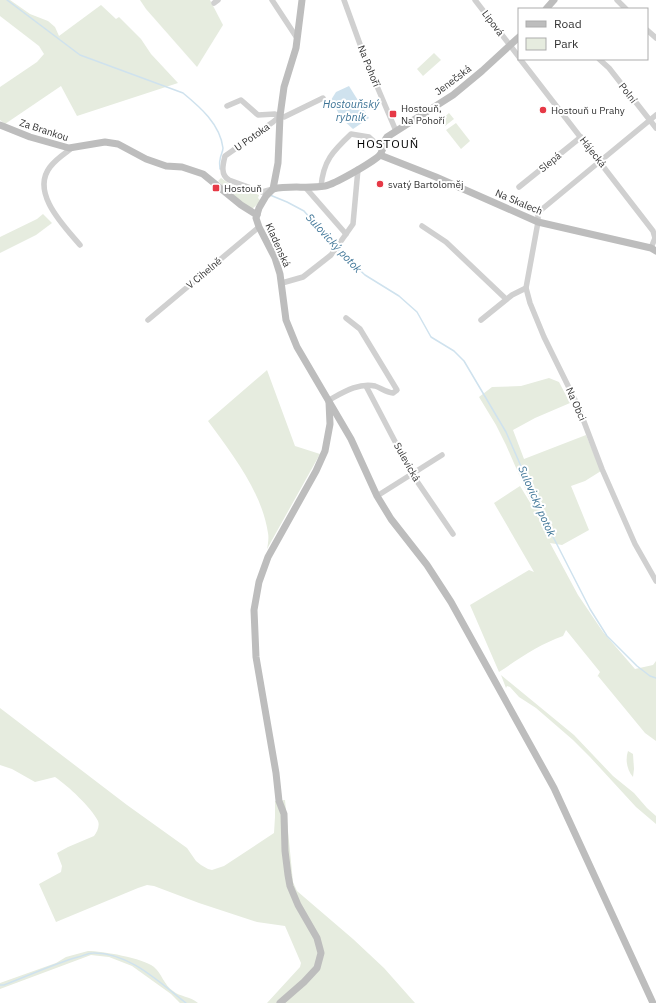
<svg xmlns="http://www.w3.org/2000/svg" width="656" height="1003" viewBox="0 0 656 1003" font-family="'IBM Plex Sans',sans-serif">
<rect width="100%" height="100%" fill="#fff"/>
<g fill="#e6ecdf">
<polygon points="0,0 10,0 30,14 48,21 55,27 59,36 101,5 116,19 119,17 141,39 151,54 178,83 77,116 61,86 5,124 0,120 0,87 37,62 44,54 39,46 0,16"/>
<polygon points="140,0 210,0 223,25 197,67 146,9"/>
<polygon points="434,53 441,60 423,76 417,69"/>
<polygon points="449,113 454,119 445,126 441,120"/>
<polygon points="456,123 470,141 461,149 446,130"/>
<polygon points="221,178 228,183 259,195 258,198 261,201 252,209 242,203 218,181"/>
<polygon points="43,214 52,223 36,235 0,253 0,237 37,219"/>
<path d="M267 370 295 446 320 454 267 549C268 544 269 538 268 533 262 492 232 454 208 421L266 371Z"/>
<path d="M549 378 559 382 570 403 535 418 513 430 524 459 586 435 601 471 585 481 571 486 589 530 562 545 550 543 578 595 603 632 635 669 653 665 656 661V741L645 733 598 676 597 677 600 672 566 630 563 636C540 644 520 658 499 672L470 605 529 570 534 572 494 503 520 486 534 509 506 445 496 425 479 397 492 387 521 386Z"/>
<polygon points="501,675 574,735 613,776 634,793 647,808 656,816 656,824 636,807 590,757 573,740 536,708 519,697 510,687 507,686 506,688"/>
<path d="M0 708 127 805 187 848 196 861 201 865 208 869 212 870 224 866 274 833 275 817V801L285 800 293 882 297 891 353 939 384 968 415 1003H267L300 967 301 963 285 926 257 922 199 903 154 886 147 885 138 888 56 922 39 884 61 872 62 866 57 853 68 847 94 836C97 832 100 826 98 821 91 807 68 786 55 777L35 782 12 769 0 765Z"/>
<path d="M628 751 633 754 634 769 633 777C627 770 625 760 628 751Z"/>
<path d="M88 951C102 951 143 958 154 967 162 974 164 985 173 991 180 997 190 996 198 1003H180L171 994 132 966 109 957 91 955 0 989V983L56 963 66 957Z"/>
</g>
<polygon fill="#cfe2ee" points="349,86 369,118 353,129 342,119 331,100 336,92"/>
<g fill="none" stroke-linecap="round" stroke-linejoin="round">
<g stroke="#cfe2ee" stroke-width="1.5">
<path d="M7 0 80 55 183 93C200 107 220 124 223 148 223 152 220 156 220 160 219 162 220 166 220 169"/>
<polyline points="270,195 287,202 304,211 334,246"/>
<polyline points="337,249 365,275 399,296 417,312 431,337 454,351 464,361 506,432 546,523 590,609 607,636 637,666 650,676 656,678"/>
<path d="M0 985H4C28 976 53 964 78 957 83 956 88 953 93 953 129 952 160 983 186 1003"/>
</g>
<g stroke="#d0d0d0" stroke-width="5.5">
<polyline points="272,0 297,38"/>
<polyline points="344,0 365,58 396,131"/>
<polyline points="475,0 519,57"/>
<polyline points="617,0 626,9"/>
<polyline points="214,3 218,0"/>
<polyline points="647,30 656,38"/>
<polyline points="520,59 653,231 655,238 651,248"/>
<polyline points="599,59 609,68 656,128"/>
<polyline points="227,106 241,100 258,115 275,114 284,117 323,98"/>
<polyline points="656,115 541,210 538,215 538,222 526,288 530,303 544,337 578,406 602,469 635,544 656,581"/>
<path d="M72 148C64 154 56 159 50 167 30 193 65 227 80 245"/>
<polyline points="305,187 346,234"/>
<path d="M321 187C323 161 333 151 351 134L369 137 383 150"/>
<polyline points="519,187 581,137"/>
<path d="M273 189 262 192 229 180C220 175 223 164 225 156L273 122 280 116"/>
<polyline points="422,226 446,242 506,299"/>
<polyline points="282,283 303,277 331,255 346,234 353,224 358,169"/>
<polyline points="148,320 259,227"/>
<polyline points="481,320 512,295 526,288"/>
<polyline points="366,386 412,474 453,534"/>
<path d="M329 400C342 393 359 382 375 386 381 388 386 392 393 393L397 390 360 329 346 318"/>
<polyline points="377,496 442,455"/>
</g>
<g stroke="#bdbdbd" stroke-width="7">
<polyline points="302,0 296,48 284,87 280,116 278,163 273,189 266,196 259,208 256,218 259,227 275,258 280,274 286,320 297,347 351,439 377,496 391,519 427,565 451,602 554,788 653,1003"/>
<polyline points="546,9 554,0"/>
<polyline points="0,125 30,137 69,148 105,142 118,144 146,159 166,166 182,167 203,174 241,205 257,215"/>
<polyline points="380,155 436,177 538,222 651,248 656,251"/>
<path d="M273 189C290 185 308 189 325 186 335 184 371 163 379 156 384 151 382 143 387 137L453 95 482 71 519 37"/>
<polyline points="280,1003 304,982 317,968 321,953 317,938 298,905 290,886 288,875 285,851 284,814 279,801 276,773 256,657 254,610 259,582 268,557 316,471 325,451 330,424 329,402"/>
</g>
</g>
<g fill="#e63946" stroke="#fff" stroke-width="1.5">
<circle cx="543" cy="110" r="4"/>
<rect x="389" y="110" width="8" height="8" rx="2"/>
<circle cx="380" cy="184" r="4"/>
<rect x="212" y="184" width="8" height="8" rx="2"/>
</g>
<g text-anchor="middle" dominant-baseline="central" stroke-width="4" stroke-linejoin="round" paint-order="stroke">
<g font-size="10" fill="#333" stroke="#fff">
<text transform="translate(493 23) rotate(53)">Lipová</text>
<text transform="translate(369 66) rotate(68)">Na Pohoří</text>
<text transform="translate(453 80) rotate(-37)">Jenečská</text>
<text transform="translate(628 93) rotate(52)">Polní</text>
<text transform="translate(44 130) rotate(18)">Za Brankou</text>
<text transform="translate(252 137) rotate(-35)">U Potoka</text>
<text transform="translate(593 152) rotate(52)">Hájecká</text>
<text transform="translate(550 162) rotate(-39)">Slepá</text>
<text transform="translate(519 202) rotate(23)">Na Skalech</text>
<text transform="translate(278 245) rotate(66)">Kladenská</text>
<text transform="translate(204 273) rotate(-40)">V Cihelně</text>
<text transform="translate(576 404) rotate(66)">Na Obci</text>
<text transform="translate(407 462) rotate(61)">Sulevická</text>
</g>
<g font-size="10" fill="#333" stroke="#fff" text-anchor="start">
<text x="401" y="108">Hostouň,<tspan x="401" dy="12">Na Pohoří</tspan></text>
<text x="551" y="110">Hostouň u Prahy</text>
<text x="388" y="184">svatý Bartoloměj</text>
<text x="224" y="188">Hostouň</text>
</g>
<g font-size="11" font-style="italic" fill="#3f7597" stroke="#fff">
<text x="351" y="104">Hostouňský<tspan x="351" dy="13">rybník</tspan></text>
<text transform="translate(334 243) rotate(47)">Sulovický potok</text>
<text transform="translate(537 501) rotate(66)">Sulovický potok</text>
</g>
<g font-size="12" letter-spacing="1" fill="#000" stroke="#fff">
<text x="388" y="143">HOSTOUŇ</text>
</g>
</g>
<rect x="518" y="8" width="130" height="52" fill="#ffffff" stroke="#adadad"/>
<rect x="526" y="21" width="20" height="6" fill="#bdbdbd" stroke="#adadad"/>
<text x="554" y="28" font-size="12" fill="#333333">Road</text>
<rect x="526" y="38" width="20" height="12" fill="#e6ecdf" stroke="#adadad"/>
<text x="554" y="48" font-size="12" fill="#333333">Park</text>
</svg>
